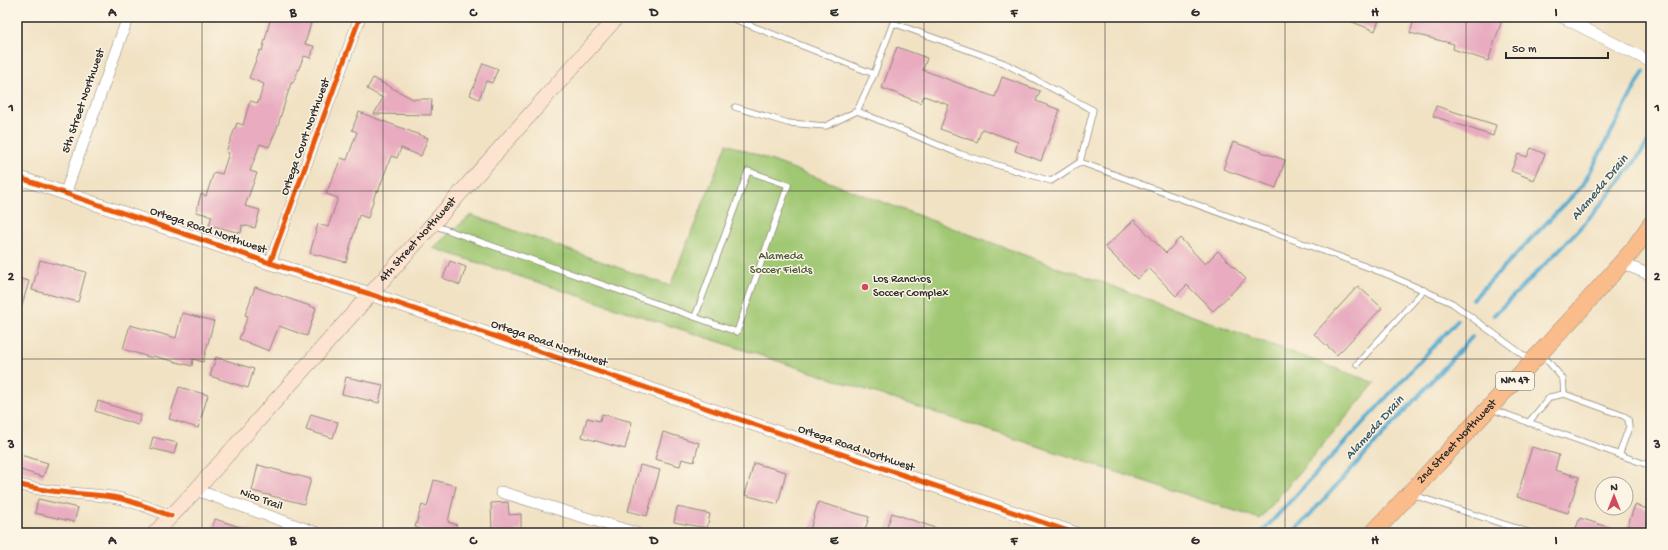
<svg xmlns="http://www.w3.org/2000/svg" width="1668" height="550" viewBox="0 0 1668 550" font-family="'Gochi Hand',sans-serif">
<rect width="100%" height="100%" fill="#fcf5e5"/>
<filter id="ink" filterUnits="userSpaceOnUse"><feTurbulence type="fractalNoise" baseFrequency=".025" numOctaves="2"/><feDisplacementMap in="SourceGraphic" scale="8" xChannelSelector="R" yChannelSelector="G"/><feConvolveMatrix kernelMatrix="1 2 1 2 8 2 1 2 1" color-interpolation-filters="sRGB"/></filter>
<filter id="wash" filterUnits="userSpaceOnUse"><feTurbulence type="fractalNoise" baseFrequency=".012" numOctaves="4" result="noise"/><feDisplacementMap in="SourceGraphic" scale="16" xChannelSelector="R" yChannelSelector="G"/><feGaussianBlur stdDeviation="0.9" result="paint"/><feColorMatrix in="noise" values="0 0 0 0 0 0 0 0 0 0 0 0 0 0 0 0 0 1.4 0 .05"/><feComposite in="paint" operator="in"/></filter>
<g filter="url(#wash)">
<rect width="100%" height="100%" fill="#f1e2c4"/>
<polygon fill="#a0c873" stroke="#667a4f" points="727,144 1070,272 1071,271 1375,383 1260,519 433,248 471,215 670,286"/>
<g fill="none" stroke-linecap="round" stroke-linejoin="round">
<g stroke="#54acd1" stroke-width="4">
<polyline points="1473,299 1583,185 1644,71"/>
<path d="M1494 315C1550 259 1608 205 1651 138"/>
<polyline points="1261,533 1458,320"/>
<polyline points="1293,533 1472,337"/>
</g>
</g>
<g id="blocks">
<g fill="#e8abc0">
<polygon points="271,17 286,17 311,23 305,44 314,46 311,58 304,56 293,83 291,83 277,128 269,147 260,144 250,171 257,173 245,206 260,210 255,228 242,225 241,233 209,225 212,216 196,212 201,194 206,196 214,172 222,174 229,153 226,152 237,123 243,125 250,101 258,103 264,84 249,78 260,50 262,51"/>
<polygon points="1340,17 1380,17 1375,31"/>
<polygon points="1415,17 1503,17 1488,61 1453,49 1454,44 1410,33"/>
<polygon points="897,47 927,58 923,70 995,97 1002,77 1040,91 1036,101 1060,110 1041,161 1015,151 1018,142 982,129 977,142 940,129 949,105 924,96 921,103 882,88"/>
<polygon points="483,63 498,69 492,83 486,81 479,99 470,95"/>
<polygon points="373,78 413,99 432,99 431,115 374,114 383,98 367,89"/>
<polygon points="1436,106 1496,125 1493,136 1433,116"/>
<polygon points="359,112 428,138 421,156 401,148 397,158 391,156 378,192 376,191 368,218 359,215 346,262 310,253 318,224 328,227 338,198 326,194 341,158 347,160 357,132 352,130"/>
<polygon points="1233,142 1285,160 1276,188 1223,169"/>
<polygon points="1531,148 1545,154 1534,180 1511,171 1518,154 1527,157"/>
<polygon points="1134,220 1166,253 1180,238 1205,264 1218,251 1246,279 1213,311 1187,285 1176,296 1149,268 1137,279 1105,247"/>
<polygon points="40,260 86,272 78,302 32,290"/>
<polygon points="450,261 466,267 460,285 443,278"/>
<polygon points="17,278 29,281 20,312 17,311"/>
<polygon points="1358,286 1382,308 1337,355 1314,334"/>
<polygon points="255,287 316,308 307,336 279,326 269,351 239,339 248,316 245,315"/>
<polygon points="182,313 214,321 203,362 193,359 192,366 153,356 152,358 123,349 130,325 176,338"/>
<polygon points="216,357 254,369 248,388 210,376"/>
<polygon points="346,377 383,385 379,403 342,394"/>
<polygon points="179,387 208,395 198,428 169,419"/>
<polygon points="98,401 141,415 138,425 95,411"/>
<polygon points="311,414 338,422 333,438 306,430"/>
<polygon points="602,414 632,422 625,449 582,437 587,418 600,421"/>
<polygon points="663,432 699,443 694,462 682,459 680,466 655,459"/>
<polygon points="153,437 177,443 174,454 150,448"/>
<polygon points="1532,447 1559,455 1555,470 1579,477 1568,513 1517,497"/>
<polygon points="17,454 48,463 43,477 17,469"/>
<polygon points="754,463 786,472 778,504 745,495"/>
<polygon points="258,465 311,479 304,504 252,491"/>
<polygon points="640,465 660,470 647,516 628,511"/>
<polygon points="434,480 456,486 448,522 457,525 454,533 431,533 415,527 422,505 427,507"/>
<polygon points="38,499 78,508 74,522 35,513"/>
<polygon points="508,502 509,515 521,514 521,531 516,531 516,533 492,532 491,503"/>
<polygon points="818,502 869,517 864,533 820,533 810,530"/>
<polygon points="1635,505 1651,510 1643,533 1625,533"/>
<polygon points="677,507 710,514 707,528 674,522"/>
<polygon points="892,513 944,531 943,533 885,533"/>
<polygon points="1580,518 1620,531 1620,533 1574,533"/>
<polygon points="215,519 252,531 252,533 210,533"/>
</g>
</g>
</g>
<g filter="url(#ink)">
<use href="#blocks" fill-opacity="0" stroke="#8e8678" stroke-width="1"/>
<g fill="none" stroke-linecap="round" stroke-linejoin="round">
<defs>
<g id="service">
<polyline points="729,17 874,74"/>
<polyline points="735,107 788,123 826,126 857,111"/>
<polyline points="1080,162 1051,181 960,154 857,111 874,74 893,23 1004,63 1093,110 1080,162 1343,258 1391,276 1452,303 1530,360"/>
<polyline points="433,225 737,332 788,185 748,171 695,317"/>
<polyline points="1542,354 1563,379 1564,394"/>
<polyline points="1357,364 1424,290"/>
<polyline points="1491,409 1651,466"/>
<polyline points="1528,423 1550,397 1564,394 1624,416 1628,419 1629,427 1619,455"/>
<polyline points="1413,495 1531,533"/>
</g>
<g id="minor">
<polyline points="1562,17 1651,62"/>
<polyline points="65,194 128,17"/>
<polyline points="270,263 360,17"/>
<polyline points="1621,263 1651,275"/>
<path d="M17 484C48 493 80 493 112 497 132 500 152 509 171 516"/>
<polyline points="196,490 317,533"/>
<polyline points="501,492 636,533"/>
</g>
<polyline id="tertiary" points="17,177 270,263 370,294 1074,533"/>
<g id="secondary">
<path id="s1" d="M155 533 196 490 617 17"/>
</g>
<g id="primary">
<path id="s2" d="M1373 533 1580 310 1633 250 1651 224"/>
</g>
</defs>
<use href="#service" stroke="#8e8678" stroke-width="7"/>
<use href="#minor" stroke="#8e8678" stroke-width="12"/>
<use href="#tertiary" stroke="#8e8678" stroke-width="14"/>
<use href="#secondary" stroke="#8e8678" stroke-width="16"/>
<use href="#primary" stroke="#8e8678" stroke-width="18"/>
<use href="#service" stroke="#fff" stroke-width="5.5"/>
<use href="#minor" stroke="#fff" stroke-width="11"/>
<use href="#tertiary" stroke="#fff" stroke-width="13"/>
<use href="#secondary" stroke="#fde4d1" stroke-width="15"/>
<use href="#primary" stroke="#fabc8b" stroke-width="17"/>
<defs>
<g id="cycleway">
<polyline points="17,177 270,263 370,294 1074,533"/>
<polyline points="270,263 360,17"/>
<path d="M17 484C48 493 80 493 112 497 132 500 152 509 171 516"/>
</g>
</defs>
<use href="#cycleway" stroke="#fcf5e5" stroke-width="8"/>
<use href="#cycleway" stroke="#e8590c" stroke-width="5"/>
</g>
</g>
<path fill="none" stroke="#2b2b2b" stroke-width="1" stroke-opacity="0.55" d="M202 17V533M383 17V533M563 17V533M744 17V533M924 17V533M1105 17V533M1285 17V533M1466 17V533M17 191H1651M17 359H1651"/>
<circle fill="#d1495b" stroke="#fcf5e5" stroke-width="1.5" cx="865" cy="287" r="4"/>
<g text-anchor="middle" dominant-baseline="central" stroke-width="3" stroke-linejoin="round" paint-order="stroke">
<rect fill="#fcf5e5" stroke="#6a6863" stroke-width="1" x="1496" y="372" width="38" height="18" rx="3"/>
<g font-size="11" font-weight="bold" fill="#2b2b2b">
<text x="1515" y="381">NM 47</text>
</g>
<g font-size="12" fill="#2b2b2b" stroke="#fcf5e5">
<text transform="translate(84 101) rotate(-71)">5th Street Northwest</text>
<text transform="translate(306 137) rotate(-70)">Ortega Court Northwest</text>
<text transform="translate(208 231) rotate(19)">Ortega Road Northwest</text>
<text stroke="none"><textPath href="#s1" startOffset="394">4th Street Northwest</textPath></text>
<text transform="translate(549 344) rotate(19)">Ortega Road Northwest</text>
<text stroke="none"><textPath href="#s2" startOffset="124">2nd Street Northwest</textPath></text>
<text transform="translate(856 449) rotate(19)">Ortega Road Northwest</text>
<text transform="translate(261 500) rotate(20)">Nico Trail</text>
</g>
<g font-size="12" fill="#4e5a41" stroke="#fcf5e5">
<text x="781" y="257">Alameda<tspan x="781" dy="14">Soccer Fields</tspan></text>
</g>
<g font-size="12" fill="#2b2b2b" stroke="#fcf5e5" text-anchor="start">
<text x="873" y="280">Los Ranchos<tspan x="873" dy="14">Soccer Complex</tspan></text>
</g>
<g font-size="13" font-style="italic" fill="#395865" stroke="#fcf5e5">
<text transform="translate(1600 188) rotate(-50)">Alameda Drain</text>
<text transform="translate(1375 428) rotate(-48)">Alameda Drain</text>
</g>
</g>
<rect width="1668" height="550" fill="none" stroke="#fcf5e5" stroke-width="44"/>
<g transform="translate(1614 496)"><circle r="19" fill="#fcf5e5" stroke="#a8a49b"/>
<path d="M0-3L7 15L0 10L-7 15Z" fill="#d1495b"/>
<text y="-6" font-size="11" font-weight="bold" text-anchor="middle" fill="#2b2b2b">N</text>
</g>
<path d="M1506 52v6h102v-6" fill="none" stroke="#2b2b2b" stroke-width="2"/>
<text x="1512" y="52" font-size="12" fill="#2b2b2b" stroke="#fcf5e5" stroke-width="3" paint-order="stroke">50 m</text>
<rect x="22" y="22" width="1624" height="506" fill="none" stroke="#2b2b2b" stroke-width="1.5"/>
<g font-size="13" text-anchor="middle" font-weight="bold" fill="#2b2b2b">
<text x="112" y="16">A</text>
<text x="293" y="16">B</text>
<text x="473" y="16">C</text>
<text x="654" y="16">D</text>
<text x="834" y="16">E</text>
<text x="1014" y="16">F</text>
<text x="1195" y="16">G</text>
<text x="1375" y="16">H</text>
<text x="1556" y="16">I</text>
<text x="11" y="111">1</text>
<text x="1657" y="111">1</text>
<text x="11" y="280">2</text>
<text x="1657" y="280">2</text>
<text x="11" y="448">3</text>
<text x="1657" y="448">3</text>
<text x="112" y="544">A</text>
<text x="293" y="544">B</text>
<text x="473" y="544">C</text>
<text x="654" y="544">D</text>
<text x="834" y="544">E</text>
<text x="1014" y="544">F</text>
<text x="1195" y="544">G</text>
<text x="1375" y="544">H</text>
<text x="1556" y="544">I</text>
</g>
</svg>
